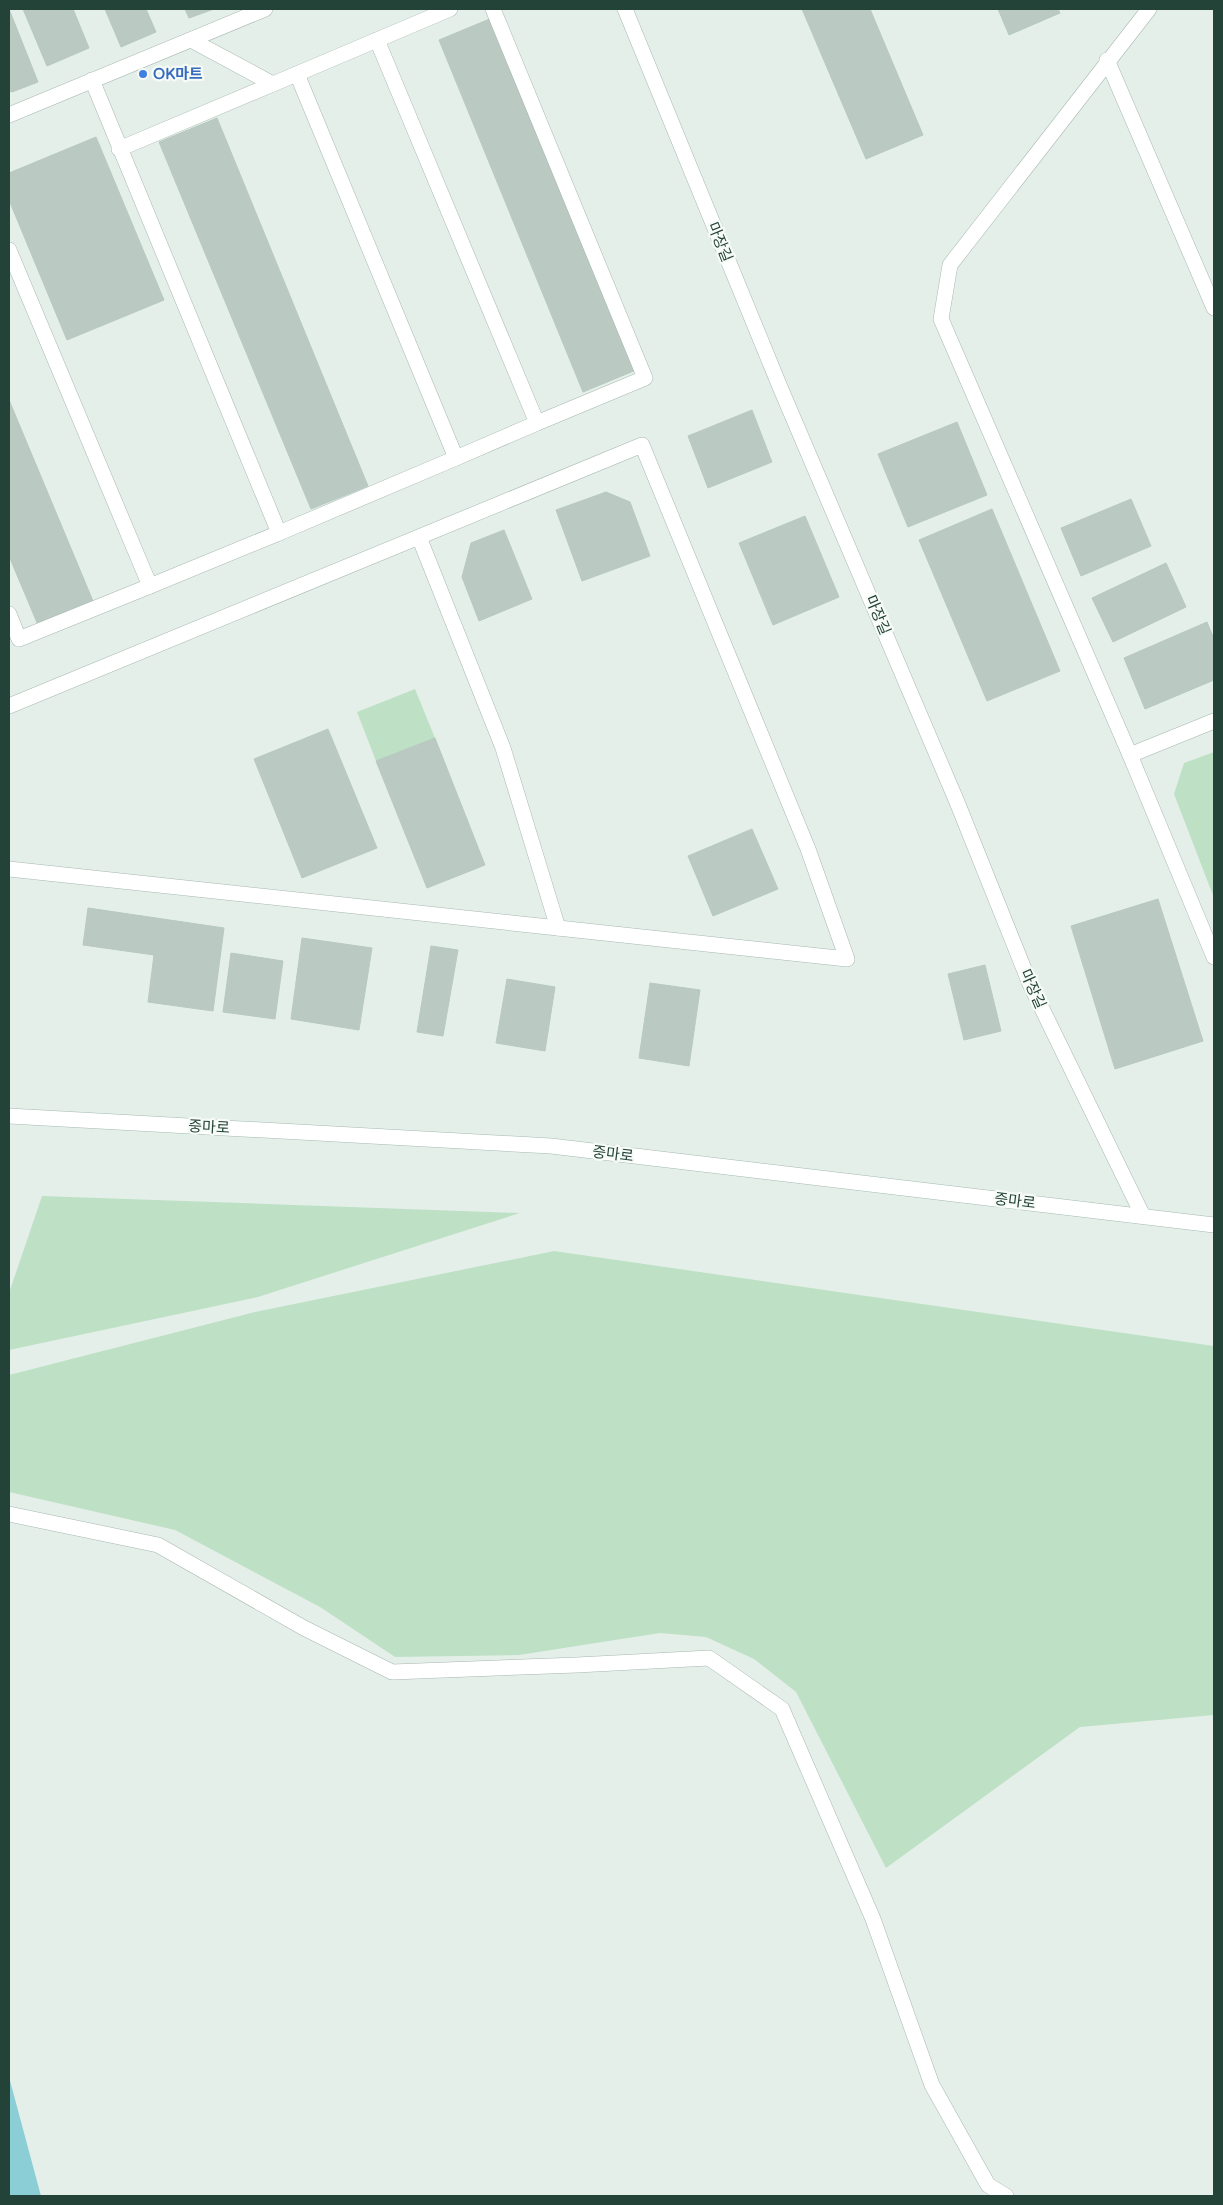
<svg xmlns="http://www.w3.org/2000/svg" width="1223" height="2205" viewBox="0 0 1223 2205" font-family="'Varela Round','Noto Sans KR',sans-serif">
<rect width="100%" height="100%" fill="#e5efea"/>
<g fill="#bee1c5">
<polygon points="415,689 435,738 376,761 357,712"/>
<polygon points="1214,752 1214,898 1174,794 1184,763"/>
<polygon points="42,1196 520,1213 258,1297 9,1350 9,1293"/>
<polygon points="554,1251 1214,1346 1214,1715 1080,1727 886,1868 796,1692 754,1659 706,1637 660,1633 519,1655 395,1657 320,1607 175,1530 9,1492 9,1375 255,1312"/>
</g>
<polygon fill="#8cced5" points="9,2077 41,2196 9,2196"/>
<g fill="#bacac3" stroke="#b7c9c1">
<polygon points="9,9 38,82 12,92 9,91"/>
<polygon points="23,9 73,9 89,48 47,66"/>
<polygon points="105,9 146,9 156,32 121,47"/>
<polygon points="185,9 214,9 189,18"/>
<polygon points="802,9 870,9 923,135 866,159"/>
<polygon points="998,9 1058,9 1060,13 1009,35"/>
<polygon points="492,18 636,370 583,392 439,40"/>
<polygon points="217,118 368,486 311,509 159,142"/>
<polygon points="96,137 164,300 67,340 9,200 9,173"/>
<polygon points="9,400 93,601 38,625 9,556"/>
<polygon points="752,410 772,462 708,488 688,436"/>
<polygon points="957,422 987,495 908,527 878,454"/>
<polygon points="606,492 630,502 650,556 582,581 556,510"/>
<polygon points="1131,499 1151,546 1081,576 1061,528"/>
<polygon points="992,509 1060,671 987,701 919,540"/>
<polygon points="805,516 839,597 773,625 739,543"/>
<polygon points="504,530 532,599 479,621 462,577 471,543"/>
<polygon points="1166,563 1186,607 1113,642 1092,598"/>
<polygon points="1207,622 1214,639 1214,680 1145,709 1124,658"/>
<polygon points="328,729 377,848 302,878 254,759"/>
<polygon points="435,738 485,865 427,888 376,761"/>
<polygon points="752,829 778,889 713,916 688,856"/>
<polygon points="1158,899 1203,1041 1115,1069 1071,926"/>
<polygon points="88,908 224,928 213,1011 148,1002 154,955 83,945"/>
<polygon points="302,938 372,948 359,1030 291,1019"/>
<polygon points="431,946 458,950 443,1036 417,1032"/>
<polygon points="231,953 283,961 275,1019 223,1012"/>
<polygon points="985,965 1001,1031 964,1040 948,974"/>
<polygon points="507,979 555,987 545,1051 496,1043"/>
<polygon points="650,983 700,990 689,1066 639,1058"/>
</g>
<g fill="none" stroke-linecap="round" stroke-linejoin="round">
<defs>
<g id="lane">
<polyline points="493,9 645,378 537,423"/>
<polyline points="191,40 273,84 450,9"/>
<polyline points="297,74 456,458 537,423 377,40"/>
<polyline points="119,149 273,84"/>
<polyline points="9,250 150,586 279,533 92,80"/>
<polyline points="279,533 456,458"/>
<polyline points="9,614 19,639 150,586"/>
</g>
<g id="street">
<polyline points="625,9 780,387 957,802 1030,984 1143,1216"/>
<polyline points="1149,9 950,265 941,319 1130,755 1214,957"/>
<polyline points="1107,60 1214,308"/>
<polyline points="9,115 265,9"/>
<polyline points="419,537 503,748 558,928"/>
<polyline points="9,706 642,445 808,849 847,959 9,869"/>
<polyline points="1130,755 1214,721"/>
<polyline points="9,1514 158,1545 304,1628 392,1672 577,1665 709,1658 782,1709 873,1919 932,2085 988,2185 1006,2196"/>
</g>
<polyline id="secondary" points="9,1116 551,1146 1214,1225"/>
</defs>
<use href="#lane" stroke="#a7b8b1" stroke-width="16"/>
<use href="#street" stroke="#a7b8b1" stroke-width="16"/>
<use href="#secondary" stroke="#a3bbb1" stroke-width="16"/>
<use href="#lane" stroke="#fff" stroke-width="15"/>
<use href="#street" stroke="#fff" stroke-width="15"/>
<use href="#secondary" stroke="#fff" stroke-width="15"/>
</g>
<circle fill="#3f7fe0" stroke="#f7fbf8" stroke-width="2" cx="143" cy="74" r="5"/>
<g text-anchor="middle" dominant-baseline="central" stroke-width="4.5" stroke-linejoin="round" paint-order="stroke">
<g font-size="15" font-weight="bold" fill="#366cbe" stroke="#f7fbf8" text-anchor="start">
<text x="153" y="74">OK마트</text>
</g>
<g font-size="15" fill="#234238" stroke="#f7fbf8">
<text transform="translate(720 242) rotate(68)">마장길</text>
<text transform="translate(878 615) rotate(67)">마장길</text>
<text transform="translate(1033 989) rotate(66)">마장길</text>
<text transform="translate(209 1127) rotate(3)">중마로</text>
<text transform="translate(613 1154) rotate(7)">중마로</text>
<text transform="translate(1015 1201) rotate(7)">중마로</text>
</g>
</g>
<rect width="1223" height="2205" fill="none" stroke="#234238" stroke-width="20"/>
</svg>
